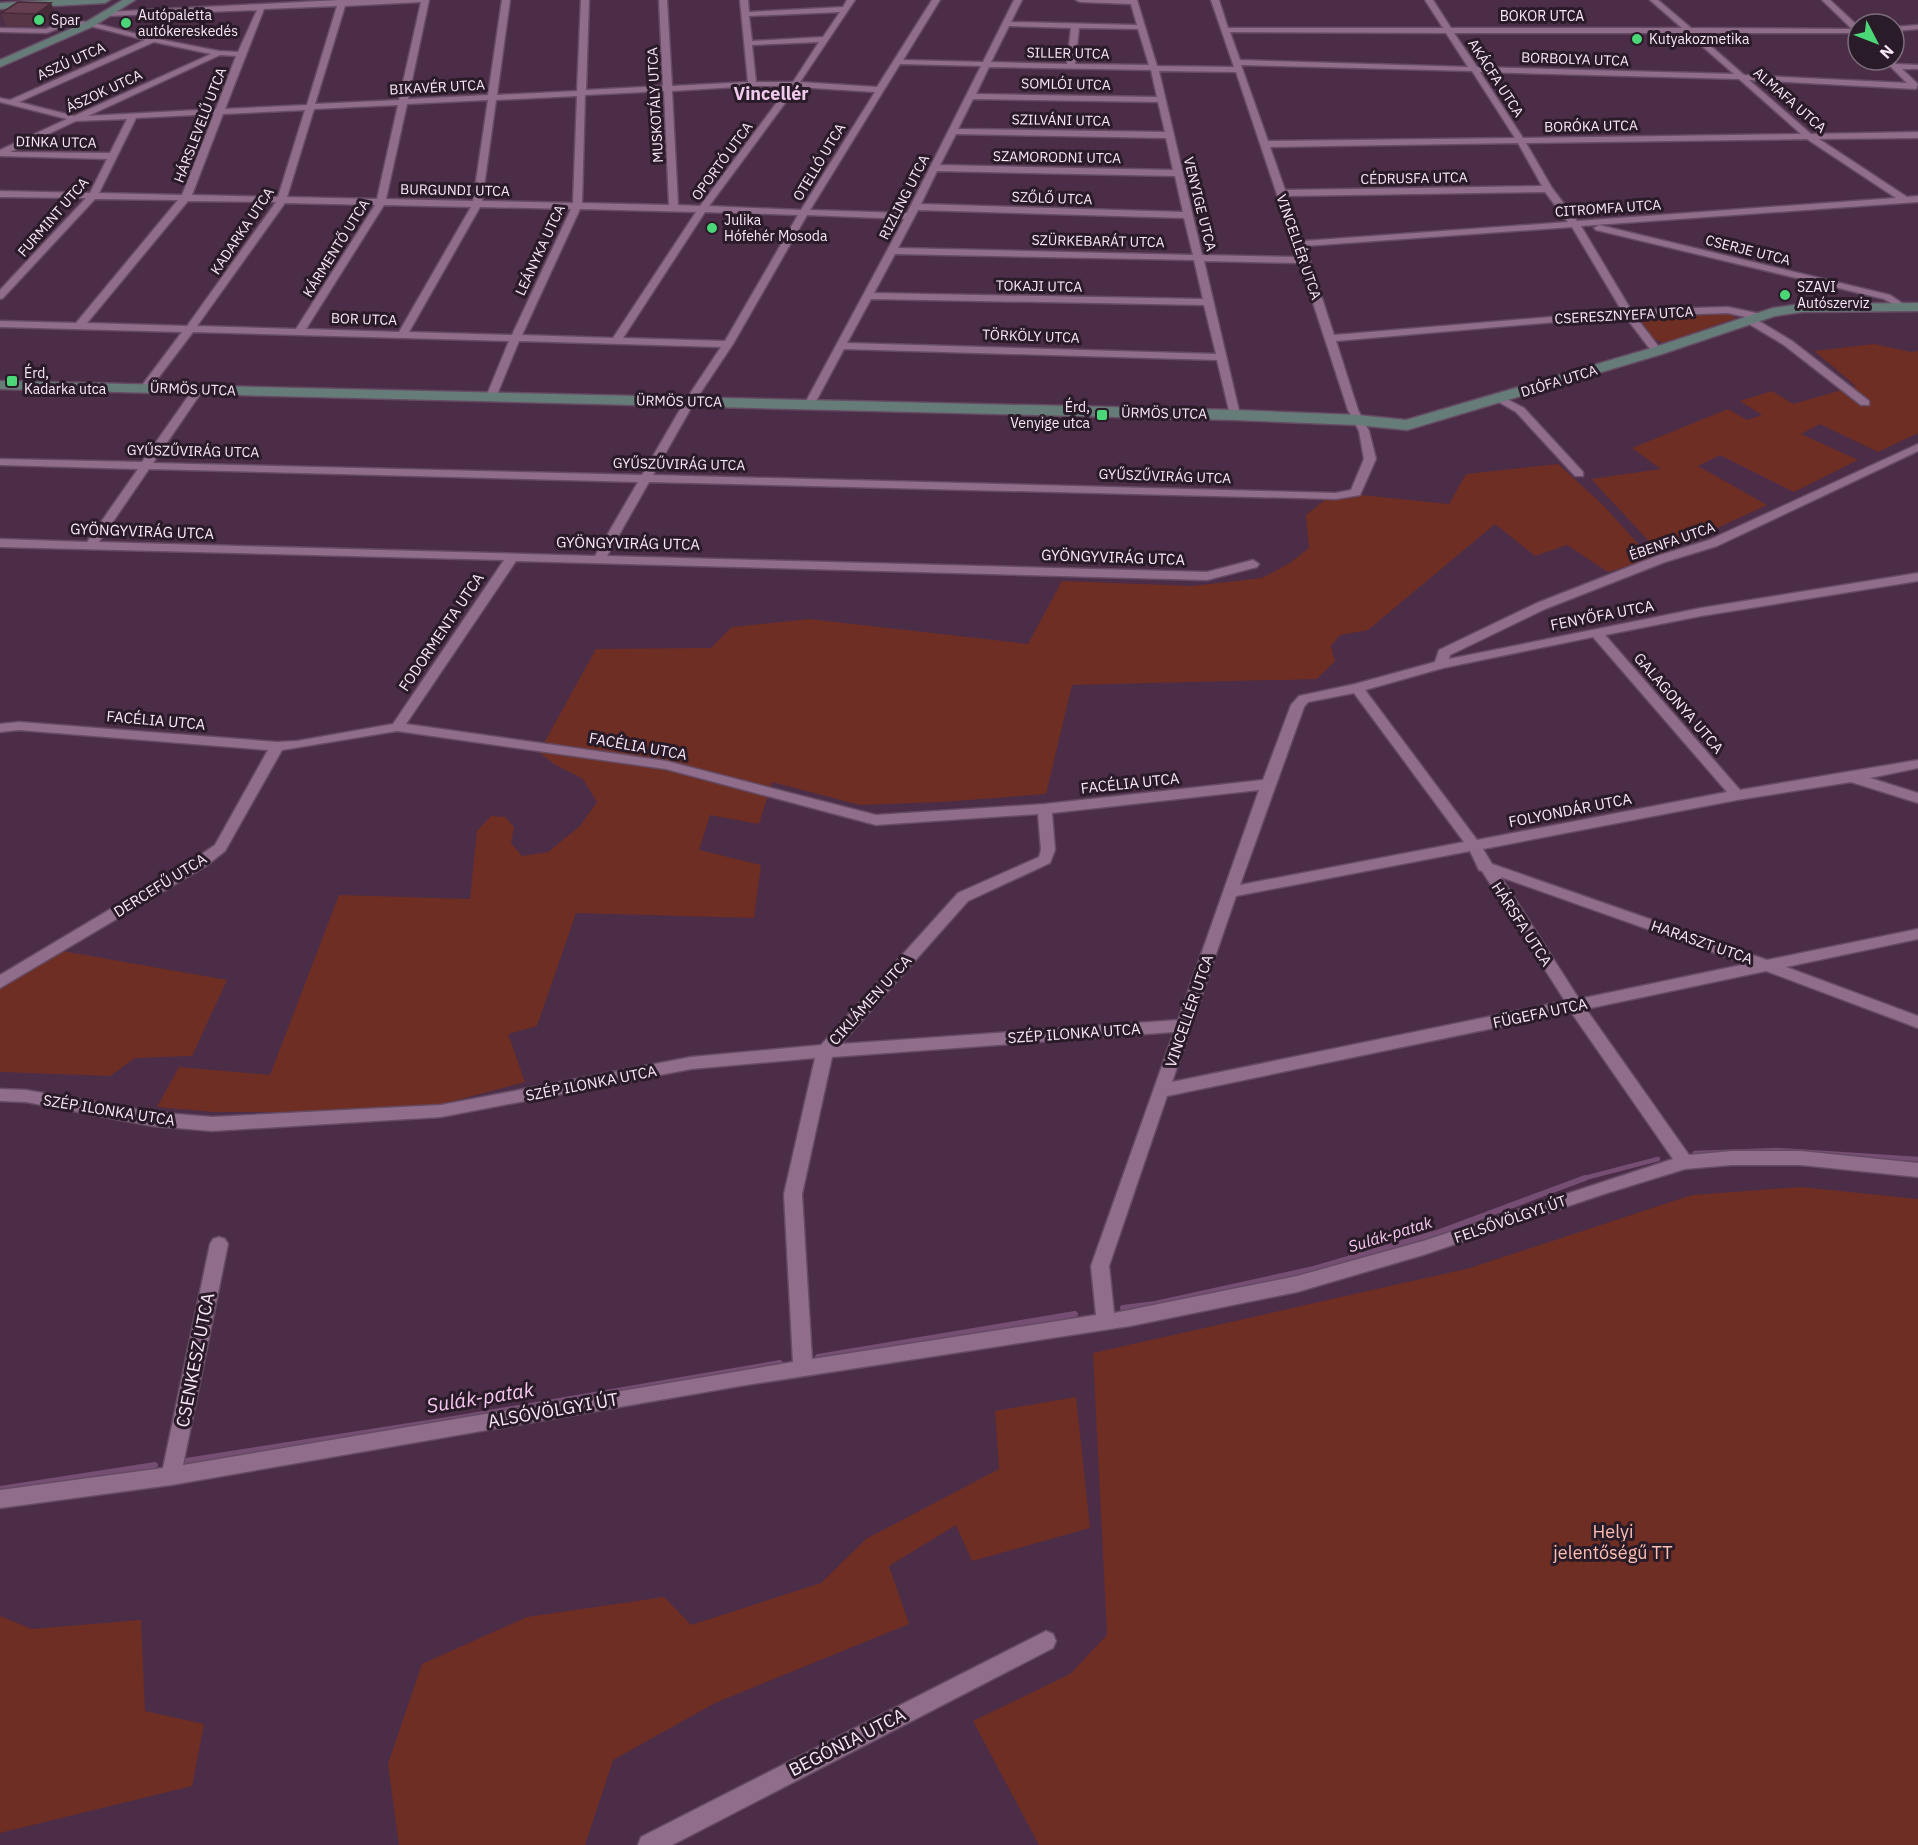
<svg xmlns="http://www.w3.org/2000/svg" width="1918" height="1845" viewBox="0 0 1918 1845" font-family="'IBM Plex Sans',sans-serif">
<rect width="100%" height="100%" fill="#4b2d48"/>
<g fill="#6e2e24">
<path d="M1724 313H1730L1736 318 1664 343 1653 339 1639 320 1640 317C1652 315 1664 321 1676 315Z"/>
<polygon points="1874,344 1911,352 1918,351 1918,433 1878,452 1820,424 1801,434 1858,460 1794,492 1720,455 1698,466 1767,505 1661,554 1591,479 1661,469 1632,448 1728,409 1747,420 1762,415 1740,401 1772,391 1793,404 1856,386 1814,351"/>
<polygon points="1558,464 1602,504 1652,559 1608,572 1567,545 1535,556 1495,524 1368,630 1340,635 1331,646 1335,661 1317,679 1072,685 1046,794 941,802 860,805 772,782 759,824 710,815 699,850 761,865 754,918 576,913 537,1026 508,1034 525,1082 439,1105 280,1112 214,1112 157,1107 179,1067 270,1075 339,895 470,899 477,831 491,816 505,817 514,827 511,843 522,856 548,852 580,826 597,802 583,779 554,764 539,752 596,649 711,648 732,627 809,619 1028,644 1062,581 1192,586 1262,578 1290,563 1309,548 1306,515 1325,500 1361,495 1449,504 1466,474"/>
<polygon points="45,948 227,980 192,1056 135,1058 110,1076 0,1072 0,975"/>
<polygon points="1801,1187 1918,1199 1918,1845 1039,1845 973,1721 1070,1674 1107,1635 1093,1353 1470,1268 1692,1195"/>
<polygon points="1076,1397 1090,1528 972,1561 956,1525 889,1566 909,1624 715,1703 613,1760 585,1845 399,1845 388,1764 422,1664 527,1617 664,1597 691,1625 821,1583 866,1539 999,1469 995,1411"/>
<polygon points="0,1616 32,1629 141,1620 145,1711 204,1724 192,1786 0,1833"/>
</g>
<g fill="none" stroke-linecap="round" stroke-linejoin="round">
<g stroke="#764e74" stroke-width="4.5">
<polyline points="1695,1153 1777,1150 1918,1159"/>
<polyline points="1581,1179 1658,1159"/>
</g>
<g stroke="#764e74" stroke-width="6">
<polyline points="1123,1308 1155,1304 1314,1269 1437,1233 1585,1178"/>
<polyline points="818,1357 1075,1314"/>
<polyline points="186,1461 460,1418 780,1363"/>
<polyline points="0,1489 155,1465"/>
</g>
<defs>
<g id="street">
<path d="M339 0H429L408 99 488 95 502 0H510L497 95 577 91 581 0H589L586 90 663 86 659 0H667L672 86 748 82 740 0H748L749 12 843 7 847 0H855L800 82 877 87 932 0H940L903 60 983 62 1014 0H1022L1011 22 1137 25 1131 4 1080 2 1076 0H1137L1157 66 1234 67 1211 0H1219L1228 28H1443L1425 0H1433L1451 28H1682L1650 0H1658L1691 28 1852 29 1822 0H1830L1858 26V33H1696L1744 75 1907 83 1884 60H1893L1896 64 1918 65V69H1902L1918 84 1916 89 1749 80 1811 134 1918 132V138L1819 139 1907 197 1918 196V202L1581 226 1631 310 1728 307 1761 314V318H1754L1792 341 1869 401V405H1861L1784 345 1744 321 1743 319 1745 317 1728 313 1635 316 1662 351 1657 354 1653 353 1625 316 1336 341 1358 410 1369 431 1376 459 1360 495 1336 499 649 482 607 556 1207 572 1253 560 1259 564 1257 567 1207 580 516 561 406 724 666 761 876 815 1045 804 1263 780 1291 705 1299 696 1355 684 1435 662 1439 650 1537 603 1657 556 1709 540 1918 444V451L1717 546 1665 562 1545 609 1450 655 1449 659 1701 608 1918 573V581L1701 616 1605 635 1740 790 1918 760V768L1870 778 1918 793V803L1851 782 1737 800 1483 849 1492 864 1767 960 1918 929V939L1786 967 1918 1016V1028L1766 971 1586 1009 1689 1155 1731 1151H1801L1918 1163V1177L1801 1165H1731L1685 1169 1604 1194 1423 1255 1297 1292 1130 1326 740 1386 171 1485 0 1508V1490L163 1468 210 1244 213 1239 219 1237 225 1239 228 1244 183 1465 793 1362 784 1194 815 1058 691 1069 441 1117 212 1131 153 1126 26 1102 0 1101V1089L26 1090 153 1112 212 1117 441 1105 691 1057 821 1045 958 893 1039 857 1041 850 1038 814 876 825 666 769 397 731 282 750 225 851 206 866 0 988V975L196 858 215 845 268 750 19 730 0 732V724L19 722 277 742 297 741 393 724 504 560 0 547V539L87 542 138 469 0 465V459L142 462 194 388 198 387 203 390 153 463 642 475 685 401 721 347 519 341 496 397 491 400 486 397 509 341 193 332 149 390 145 391 140 388 182 332 0 327V321L76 323 178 200 95 199 3 298 0 299V290L86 198 0 197V191L90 193 107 159 0 156V150L67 119 0 102V98L10 100 145 40 90 26 67 25 47 33 0 32V28L46 29 66 21 90 22 153 38 219 51 238 52 257 10 107 16 103 14 107 12ZM421 2 399 100 315 104 345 6ZM337 6 307 105 225 109 264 9ZM840 12 823 37 752 41 749 16ZM1009 26 1071 28 1067 64 991 62ZM1079 28 1138 29 1149 65 1075 64ZM1230 32 1446 33 1468 67 1240 60ZM1454 33H1687L1734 74 1477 67ZM154 42 211 54 74 116 19 102ZM819 42 793 82H756L752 45ZM220 55 236 56 216 109 88 116ZM900 64 981 66 907 213 810 210ZM1241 65 1472 71 1515 138 1268 141ZM989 67 1151 70 1157 97 976 94ZM1159 71 1236 72 1298 257 1202 255ZM1480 72 1739 79 1801 134 1523 138ZM752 86H789L700 206 678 205 672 91ZM797 87 875 92 801 210 709 206ZM664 91 669 205 582 203 585 95ZM577 96 573 203 482 201 496 100ZM973 99 1158 102 1165 132 958 129ZM488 100 473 201 386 199 407 104ZM398 105 377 199 287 197 314 109ZM305 110 278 197 192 195 223 114ZM214 114 182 195 99 193 136 118ZM127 119 110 153 10 152 76 121ZM956 134 1166 138 1173 170 940 165ZM1807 139 1896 198 1577 221 1552 188 1526 143ZM1518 143 1542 186 1285 190 1270 147ZM937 171 1175 176 1183 212 921 204ZM1545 192 1568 222 1303 241 1287 196ZM188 201 276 202 187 326 87 323ZM285 203 375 205 296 329 197 326ZM384 205 471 207 399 332 306 329ZM480 207 571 209 512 335 409 332ZM580 209 696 212 613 338 522 335ZM918 210 1184 218 1193 255 898 248ZM705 212 798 215 725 341 623 338ZM807 215 904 219 804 405 809 408 814 405 844 349 1217 360 1230 415 1231 417H1239L1240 415 1204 261 1300 263 1348 410 1359 431 1364 459 1351 490 1336 493 653 475 695 401 733 344ZM1572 227 1622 311 1334 335 1305 246ZM895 254 1194 260 1203 299 874 293ZM871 299 1204 305 1216 354 847 343ZM149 469 638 482 595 556 99 542ZM1593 637 1727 792 1477 840 1365 690 1443 668ZM1354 693 1464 842 1240 885 1304 707 1308 702ZM1259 790 1178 1020 841 1044 968 901 1050 863 1055 850 1052 813ZM1470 851 1479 870 1482 871 1565 1001 1172 1082 1236 896ZM1501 877 1746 964 1579 999ZM1571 1012 1673 1159 1423 1241 1297 1276 1114 1313 1109 1266 1167 1096ZM1174 1032 1091 1266 1096 1315 812 1359 802 1194 832 1057Z"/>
<polygon points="1918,25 1918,29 1894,31 1894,27"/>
<polygon points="1599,225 1890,295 1908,307 1903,310 1884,299 1596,230 1594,228"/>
<polygon points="1501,396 1524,408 1583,472 1583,476 1575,476 1516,412 1497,401 1496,399"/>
<polygon points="1046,1631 1053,1634 1056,1641 1053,1648 672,1845 638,1845 641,1837"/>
</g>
<g id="secondary">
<polygon points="50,0 110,0 105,3 0,9 0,3"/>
<polygon points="123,0 135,0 94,26 0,67 0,60 86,22"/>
<polygon points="1918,303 1918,311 1802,312 1775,316 1662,354 1407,430 1357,425 1235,420 0,389 0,381 1235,410 1357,415 1406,420 1652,348 1773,308 1802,304"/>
</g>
</defs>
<use href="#street" stroke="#654b63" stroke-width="3"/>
<use href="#secondary" stroke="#654b63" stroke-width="3"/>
<use href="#street" fill="#8f6d8b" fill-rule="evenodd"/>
<use href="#secondary" fill="#667c78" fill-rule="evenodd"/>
</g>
<polygon fill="#573545" points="51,3 56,16 40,27 6,26 1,13"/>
<polygon fill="#472b38" points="51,3 56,16 40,27 36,14"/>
<polygon fill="#653e50" stroke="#472b38" stroke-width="1.5" points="18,2 51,3 36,14 1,13"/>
<g fill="#4bd677" stroke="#291b27" stroke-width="2">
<circle cx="39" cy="20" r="6"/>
<circle cx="126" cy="23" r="6"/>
<circle cx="1637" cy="39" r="6"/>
<circle cx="712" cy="228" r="6"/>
<circle cx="1785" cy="295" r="6"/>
<rect x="6" y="375" width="12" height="12" rx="3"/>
<rect x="1096" y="409" width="12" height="12" rx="3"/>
</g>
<g text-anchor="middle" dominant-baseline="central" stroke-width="6" stroke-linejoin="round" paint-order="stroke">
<g font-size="14" fill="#fae7f8" stroke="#291b27" text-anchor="start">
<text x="138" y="15">Autópaletta<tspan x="138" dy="16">autókereskedés</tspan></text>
<text x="51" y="20">Spar</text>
<text x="1649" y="39">Kutyakozmetika</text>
<text x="724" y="220">Julika<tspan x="724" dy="16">Hófehér Mosoda</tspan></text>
<text x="1797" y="287">SZAVI<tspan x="1797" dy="16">Autószerviz</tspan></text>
<text x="24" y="373">Érd,<tspan x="24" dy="16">Kadarka utca</tspan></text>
<text x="1090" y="407" text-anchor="end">Érd,<tspan x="1090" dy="16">Venyige utca</tspan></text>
</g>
<g font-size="14" fill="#fae7f8" stroke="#291b27">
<text x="1542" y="16">BOKOR UTCA</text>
<text transform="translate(1068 53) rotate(1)">SILLER UTCA</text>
<text transform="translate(1575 59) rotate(2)">BORBOLYA UTCA</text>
<text transform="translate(71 61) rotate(-24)">ASZÚ UTCA</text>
<text transform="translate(1496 78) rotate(57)">AKÁCFA UTCA</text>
<text transform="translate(1066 84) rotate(1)">SOMLÓI UTCA</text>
<text transform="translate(437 87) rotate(-3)">BIKAVÉR UTCA</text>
<text transform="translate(104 91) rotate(-25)">ÁSZOK UTCA</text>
<text transform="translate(1790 100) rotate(41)">ALMAFA UTCA</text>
<text transform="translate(655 105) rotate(-93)">MUSKOTÁLY UTCA</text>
<text transform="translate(1061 120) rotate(1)">SZILVÁNI UTCA</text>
<text transform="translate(200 125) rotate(-69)">HÁRSLEVELŰ UTCA</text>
<text transform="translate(1591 126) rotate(-1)">BORÓKA UTCA</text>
<text transform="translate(56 142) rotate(1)">DINKA UTCA</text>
<text transform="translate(1057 157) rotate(1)">SZAMORODNI UTCA</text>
<text transform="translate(722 161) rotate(-54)">OPORTÓ UTCA</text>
<text transform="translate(819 162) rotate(-59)">OTELLÓ UTCA</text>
<text transform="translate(1414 178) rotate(-1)">CÉDRUSFA UTCA</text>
<text transform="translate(455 190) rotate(1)">BURGUNDI UTCA</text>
<text transform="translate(904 197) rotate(-63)">RIZLING UTCA</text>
<text transform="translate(1052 198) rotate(2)">SZŐLŐ UTCA</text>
<text transform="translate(1200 204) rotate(76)">VENYIGE UTCA</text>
<text transform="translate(1608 208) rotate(-4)">CITROMFA UTCA</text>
<text transform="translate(53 217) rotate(-49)">FURMINT UTCA</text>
<text transform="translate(242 231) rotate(-56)">KADARKA UTCA</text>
<text transform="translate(1098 241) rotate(1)">SZÜRKEBARÁT UTCA</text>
<text transform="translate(1299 247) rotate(71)">VINCELLÉR UTCA</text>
<text transform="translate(336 248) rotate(-58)">KÁRMENTŐ UTCA</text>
<text transform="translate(540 250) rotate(-65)">LEÁNYKA UTCA</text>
<text transform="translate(1748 250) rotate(14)">CSERJE UTCA</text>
<text transform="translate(1039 286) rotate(1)">TOKAJI UTCA</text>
<text transform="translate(1624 315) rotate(-3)">CSERESZNYEFA UTCA</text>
<text transform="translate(364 319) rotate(2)">BOR UTCA</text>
<text transform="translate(1031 336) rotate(2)">TÖRKÖLY UTCA</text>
<text transform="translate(1559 381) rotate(-17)">DIÓFA UTCA</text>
<text transform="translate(193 389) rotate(2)">ÜRMÖS UTCA</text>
<text transform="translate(679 401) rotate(1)">ÜRMÖS UTCA</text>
<text transform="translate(1164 413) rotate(1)">ÜRMÖS UTCA</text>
<text transform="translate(193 451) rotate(1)">GYŰSZŰVIRÁG UTCA</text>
<text transform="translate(679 464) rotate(1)">GYŰSZŰVIRÁG UTCA</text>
<text transform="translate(1165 476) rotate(2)">GYŰSZŰVIRÁG UTCA</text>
<text transform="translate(1672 541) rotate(-19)">ÉBENFA UTCA</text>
</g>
<g font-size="15" fill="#fae7f8" stroke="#291b27">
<text transform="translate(142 531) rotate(2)">GYÖNGYVIRÁG UTCA</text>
<text transform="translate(628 543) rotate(1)">GYÖNGYVIRÁG UTCA</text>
<text transform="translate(1113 557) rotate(2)">GYÖNGYVIRÁG UTCA</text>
<text transform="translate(1602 615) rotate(-11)">FENYŐFA UTCA</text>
<text transform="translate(441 632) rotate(-56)">FODORMENTA UTCA</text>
<text transform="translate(1679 703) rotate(49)">GALAGONYA UTCA</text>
<text transform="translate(156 720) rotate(5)">FACÉLIA UTCA</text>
<text transform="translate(638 746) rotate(10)">FACÉLIA UTCA</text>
<text transform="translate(1130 783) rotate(-6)">FACÉLIA UTCA</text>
<text transform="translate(1570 810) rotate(-11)">FOLYONDÁR UTCA</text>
<text transform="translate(160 885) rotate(-32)">DERCEFŰ UTCA</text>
<text transform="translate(1522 924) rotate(57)">HÁRSFA UTCA</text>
<text transform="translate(1702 942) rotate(19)">HARASZT UTCA</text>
<text transform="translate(870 1000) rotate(-48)">CIKLÁMEN UTCA</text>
<text transform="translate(1189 1011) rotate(-71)">VINCELLÉR UTCA</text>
<text transform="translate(1540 1013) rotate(-12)">FÜGEFA UTCA</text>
<text transform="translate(1074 1033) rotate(-4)">SZÉP ILONKA UTCA</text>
<text transform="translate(591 1083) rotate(-11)">SZÉP ILONKA UTCA</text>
<text transform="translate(109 1110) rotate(9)">SZÉP ILONKA UTCA</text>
<text transform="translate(1510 1219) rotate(-19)">FELSŐVÖLGYI ÚT</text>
</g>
<g font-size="16" font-style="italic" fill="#f7c7f1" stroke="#291b27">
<text transform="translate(1390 1234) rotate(-17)">Sulák-patak</text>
</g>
<g font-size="18" font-weight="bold" fill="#f1cbed" stroke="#291b27">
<text x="771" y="93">Vincellér</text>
</g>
<g font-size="18" fill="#fae7f8" stroke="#291b27">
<text transform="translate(195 1360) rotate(-79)">CSENKESZ UTCA</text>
<text transform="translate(553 1410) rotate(-10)">ALSÓVÖLGYI ÚT</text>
<text transform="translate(847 1742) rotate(-27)">BEGÓNIA UTCA</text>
</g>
<g font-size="18" fill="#febeb2" stroke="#291b27">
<text x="1613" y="1531">Helyi<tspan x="1613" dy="21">jelentőségű TT</tspan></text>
</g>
<g font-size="20" font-style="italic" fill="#f7c7f1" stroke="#291b27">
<text transform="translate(480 1397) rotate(-9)">Sulák-patak</text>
</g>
</g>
<g transform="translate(1876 42) rotate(132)"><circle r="28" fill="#291b27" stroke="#7d6d7b" stroke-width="1.5"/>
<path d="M0-4.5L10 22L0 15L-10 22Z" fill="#4bd677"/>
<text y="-9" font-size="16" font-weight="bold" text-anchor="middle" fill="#fae7f8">N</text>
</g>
</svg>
